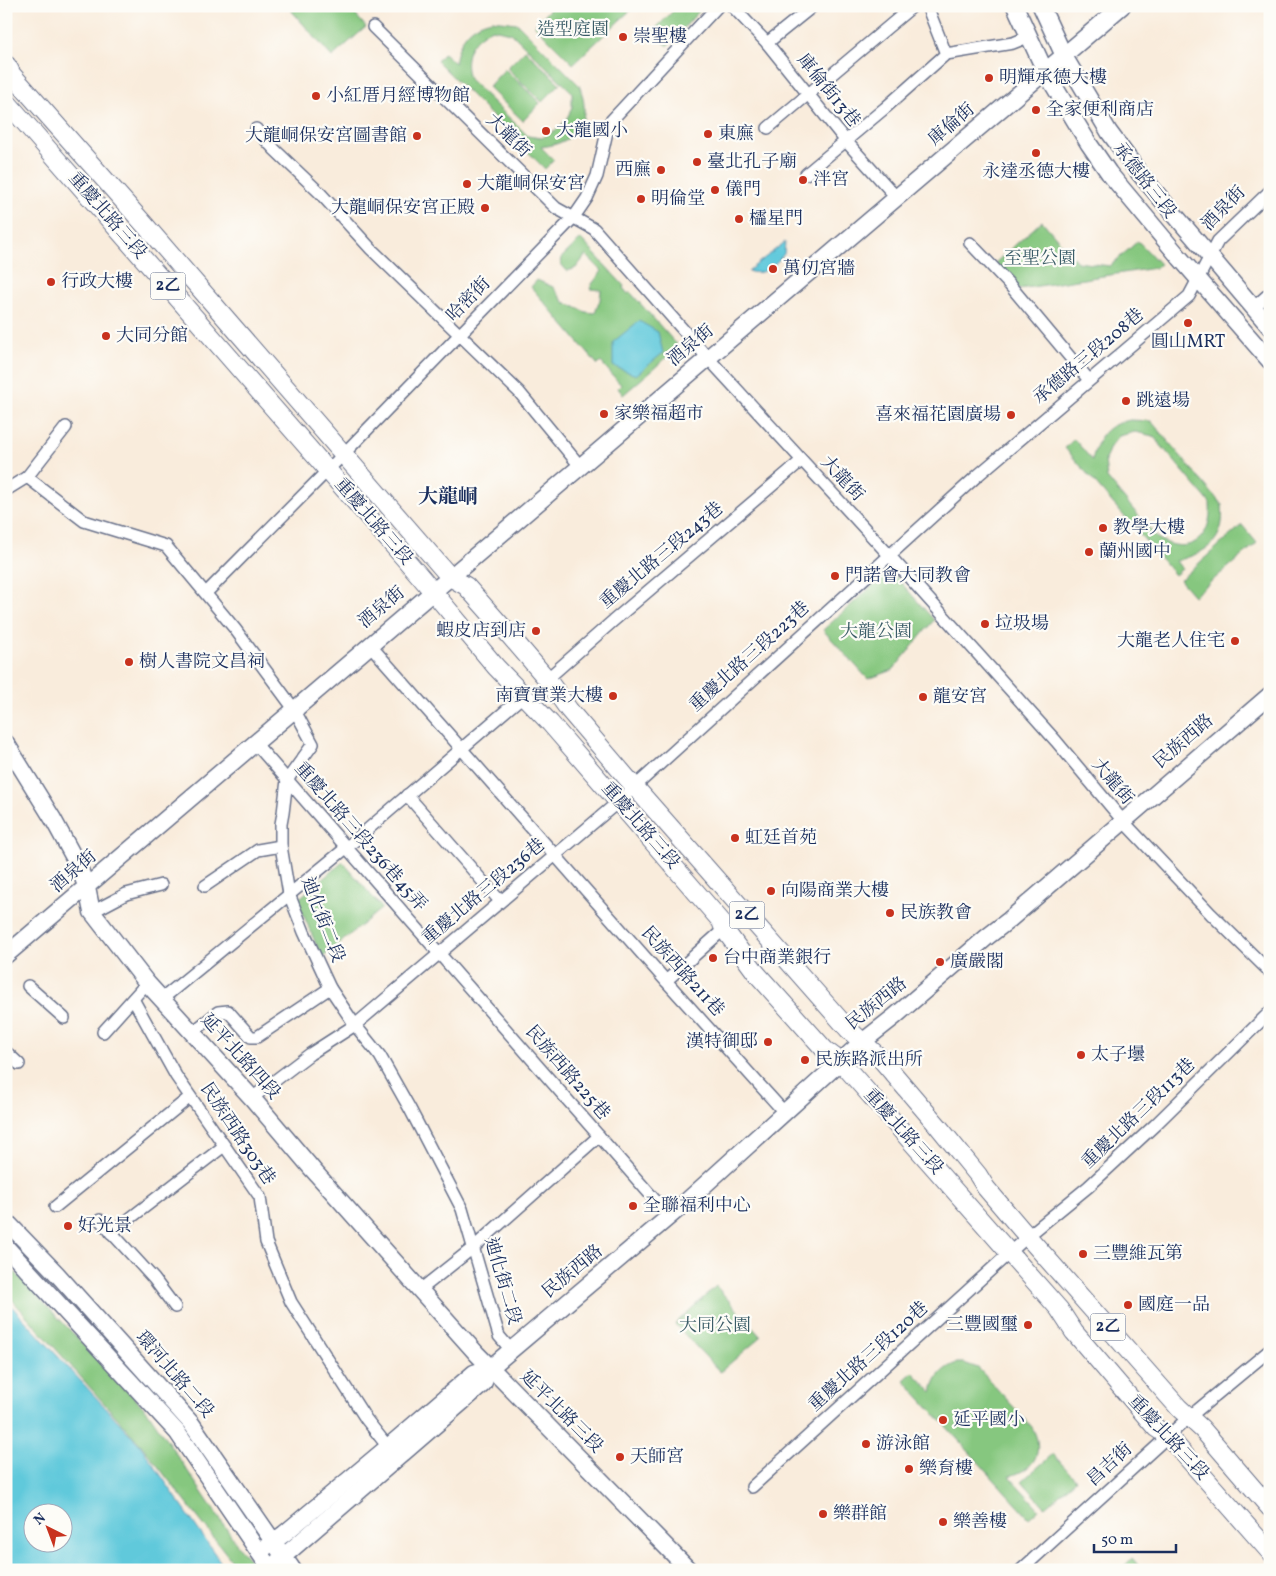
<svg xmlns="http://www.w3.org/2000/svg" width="1276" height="1576" viewBox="0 0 1276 1576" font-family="Vollkorn,'Noto Serif TC',serif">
<rect width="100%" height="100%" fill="#fdfcf7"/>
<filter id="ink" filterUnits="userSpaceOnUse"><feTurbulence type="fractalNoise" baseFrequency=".02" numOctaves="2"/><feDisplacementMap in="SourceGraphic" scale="10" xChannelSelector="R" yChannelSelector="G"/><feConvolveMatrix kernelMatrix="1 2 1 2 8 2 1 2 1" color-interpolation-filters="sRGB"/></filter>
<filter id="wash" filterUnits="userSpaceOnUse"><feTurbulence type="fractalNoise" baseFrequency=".0096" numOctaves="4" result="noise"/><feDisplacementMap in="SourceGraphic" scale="20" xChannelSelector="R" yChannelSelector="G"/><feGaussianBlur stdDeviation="1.12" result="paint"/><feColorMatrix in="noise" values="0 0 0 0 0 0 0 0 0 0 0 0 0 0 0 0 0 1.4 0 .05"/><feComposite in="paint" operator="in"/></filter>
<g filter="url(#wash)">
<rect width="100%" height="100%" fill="#f9ecdc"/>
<g fill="#86c77f" stroke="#507b6e" fill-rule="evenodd">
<polygon points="293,6 348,6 366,27 332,57 290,9"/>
<polygon points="553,6 635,6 573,64 534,25"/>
<polygon points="678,6 704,6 667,46 653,31"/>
<path d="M492 20 517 23 579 85C593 120 578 143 541 147L554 160 545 169 437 61 444 53 455 63C459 40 468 25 492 20ZM492 29 511 33 572 92V108L566 120 557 129 542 138 528 136 469 79C462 56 470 39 492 29Z"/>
<polygon points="525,50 560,84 542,102 507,68"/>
<polygon points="505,69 540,103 523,121 488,87"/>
<polygon points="1042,221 1077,262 1110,266 1138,241 1160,264 1155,268 1019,289 995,263"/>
<polygon points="581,239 624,286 623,288 628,294 630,292 679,347 623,395 618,388 621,385 601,362 598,365 531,287 537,280 553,287 564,302 586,312 595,313 600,300 601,290 590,289 592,284 602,271 586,255 576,268 567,271 561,264 562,257"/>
<path d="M1130 420 1151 421 1222 505C1226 541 1208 552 1176 561L1182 569 1175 575 1065 448 1074 439 1092 460C1099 436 1103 426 1130 420ZM1135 432 1153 436 1210 503C1213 539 1189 557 1157 538L1107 478 1105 460 1110 447 1119 436Z"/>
<polygon points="1242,525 1257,543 1194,596 1180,580"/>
<polygon points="890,570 934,620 893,670 868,679 823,630"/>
<polygon points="343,862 382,908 322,958 297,900"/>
<polygon points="6,1263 148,1412 240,1549 260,1570 239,1570 142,1446 6,1293"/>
<polygon points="716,1286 761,1337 720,1372 675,1324"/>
<path d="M957 1363H964L978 1368 1032 1427C1045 1451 1035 1470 1009 1476L1039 1509 1029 1518 904 1380 913 1372 932 1392C935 1377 942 1368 957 1363Z"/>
<polygon points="1053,1454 1076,1480 1045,1507 1022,1481"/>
<polygon points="1132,1558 1142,1570 1120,1570"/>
</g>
<g fill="#60c9db" stroke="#3e7c9c" fill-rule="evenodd">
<path d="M785 242 784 254C774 265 764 277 748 271Z"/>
<polygon points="639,321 658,332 663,353 636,375 613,366 613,342"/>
<path d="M6 1300 140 1445 226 1570H6ZM32 1514H62V1544H32Z"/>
</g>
</g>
<g filter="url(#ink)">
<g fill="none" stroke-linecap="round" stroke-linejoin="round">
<defs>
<g id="street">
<polyline points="732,6 767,43 845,140 897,198"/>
<polyline points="927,6 946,54"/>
<polyline points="373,27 556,208 594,229 708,358 889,555 1056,741 1123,821 1211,914 1270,972"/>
<polyline points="767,43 813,6"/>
<polyline points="768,128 913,6"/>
<polyline points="256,129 275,150 320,193 371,249 519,392 580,466"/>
<polyline points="806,174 885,108 946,54 1013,43 1028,37"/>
<polyline points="970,243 1008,283 1089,380"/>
<polyline points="1253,308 1270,293"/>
<polyline points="27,477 66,427"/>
<polyline points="6,490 27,477 84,521 166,546 235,629 294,709 313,744 287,780 283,813 281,824 281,846 289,894 304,932 330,988 355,1025 380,1056 410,1109 462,1209 499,1336 511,1350"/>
<polyline points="206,593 328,470 574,217 587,198 597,176 609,123 718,6"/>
<polyline points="370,645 666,981 784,1112"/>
<polyline points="547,679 613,621 801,461"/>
<polyline points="255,743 669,1216"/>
<polyline points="407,795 500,901"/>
<polyline points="205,886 258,850 281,846"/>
<polyline points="92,912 126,894 161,885"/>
<polyline points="666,981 724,929"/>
<polyline points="28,986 64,1018"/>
<polyline points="133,999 176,1076 260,1197 266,1242 291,1302 366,1419 388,1447"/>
<polyline points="162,999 346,848 523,696"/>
<polyline points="103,1032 147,983"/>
<polyline points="192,1033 218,1012 228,1011 251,1037 257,1037 330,988"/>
<polyline points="6,1052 19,1064"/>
<polyline points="252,1098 310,1054 355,1025 618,802 977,476 1189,296 1218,241 1270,191"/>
<polyline points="55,1207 190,1097"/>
<polyline points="100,1220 154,1279 175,1307"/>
<polyline points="111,1233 224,1146"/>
<polyline points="420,1290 474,1247 599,1136"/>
<polyline points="752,1487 1028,1236 1088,1187 1155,1125 1270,1012"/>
<polyline points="1021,1570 1188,1418 1270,1350"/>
</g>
<g id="secondary">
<polyline points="1015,6 1045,71 1089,144 1109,173 1180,258 1270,361"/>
<polyline points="1041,6 1064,56 1109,132 1140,174 1270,327"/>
<polyline points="6,743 53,819 78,865 87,888 92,912 147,983 252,1098 313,1170 477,1354 689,1570"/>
<polyline points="6,955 1122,6"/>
<polyline points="6,1221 57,1274 191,1423 293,1570"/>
<polyline points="6,1247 177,1432 271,1570"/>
<polyline points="259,1552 284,1534 388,1447 474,1373 490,1368 503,1357 677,1210 861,1043 894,1017 987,937 1009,920 1270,695"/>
<polyline points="277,1562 483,1384 490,1368"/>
</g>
<g id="primary">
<polyline points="6,68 144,224 450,577 466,586 505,630 547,679 569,710 627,778 848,1029 880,1058 938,1126 978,1175 986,1188 1021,1229 1179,1408 1202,1429 1270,1508"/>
<polyline points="6,101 419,575 496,667 550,723 721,921 724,929 757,974 825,1050 841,1062 1059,1309 1074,1332 1156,1428 1168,1436 1270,1552"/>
</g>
<polyline id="highway" points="6,66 9,71"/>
</defs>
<use href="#street" stroke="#69718a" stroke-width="14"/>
<use href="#secondary" stroke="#69718a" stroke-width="19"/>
<use href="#primary" stroke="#69718a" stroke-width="20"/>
<use href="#highway" stroke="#69718a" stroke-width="22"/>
<use href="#street" stroke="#fff" stroke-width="11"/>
<use href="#secondary" stroke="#fff" stroke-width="16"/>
<use href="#primary" stroke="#fff" stroke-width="18"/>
<use href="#highway" stroke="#fff" stroke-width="20"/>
</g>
</g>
<g fill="#c8321e" stroke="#fdfcf7" stroke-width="2">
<circle cx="623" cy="37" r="5"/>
<circle cx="989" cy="78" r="5"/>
<circle cx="316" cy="96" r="5"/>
<circle cx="1036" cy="110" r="5"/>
<circle cx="546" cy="131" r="5"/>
<circle cx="708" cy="134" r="5"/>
<circle cx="417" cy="136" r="5"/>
<circle cx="1036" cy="153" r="5"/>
<circle cx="697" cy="162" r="5"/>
<circle cx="661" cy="170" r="5"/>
<circle cx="803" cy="180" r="5"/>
<circle cx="467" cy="184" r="5"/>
<circle cx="715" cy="190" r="5"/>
<circle cx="641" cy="199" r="5"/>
<circle cx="485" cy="208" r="5"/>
<circle cx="739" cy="219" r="5"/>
<circle cx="773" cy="269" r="5"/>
<circle cx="51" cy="282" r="5"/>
<circle cx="1188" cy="323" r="5"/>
<circle cx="106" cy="336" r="5"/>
<circle cx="1126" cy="401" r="5"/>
<circle cx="604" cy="414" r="5"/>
<circle cx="1011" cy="415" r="5"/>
<circle cx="1103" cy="528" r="5"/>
<circle cx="1089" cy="552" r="5"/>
<circle cx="835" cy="576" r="5"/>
<circle cx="985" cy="624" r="5"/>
<circle cx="536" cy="631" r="5"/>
<circle cx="1235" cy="641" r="5"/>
<circle cx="129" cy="662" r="5"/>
<circle cx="613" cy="696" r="5"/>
<circle cx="923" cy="697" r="5"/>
<circle cx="735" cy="838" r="5"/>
<circle cx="771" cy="891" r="5"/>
<circle cx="890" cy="913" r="5"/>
<circle cx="713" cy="958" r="5"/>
<circle cx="940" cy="962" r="5"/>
<circle cx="768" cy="1042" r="5"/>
<circle cx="1081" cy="1055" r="5"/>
<circle cx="805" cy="1060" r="5"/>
<circle cx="633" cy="1206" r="5"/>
<circle cx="68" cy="1226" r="5"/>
<circle cx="1083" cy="1254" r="5"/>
<circle cx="1128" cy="1305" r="5"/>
<circle cx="1028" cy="1325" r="5"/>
<circle cx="943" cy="1420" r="5"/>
<circle cx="866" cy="1444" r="5"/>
<circle cx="620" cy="1457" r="5"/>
<circle cx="909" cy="1469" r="5"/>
<circle cx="823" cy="1514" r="5"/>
<circle cx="943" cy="1522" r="5"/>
</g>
<g text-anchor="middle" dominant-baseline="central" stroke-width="4.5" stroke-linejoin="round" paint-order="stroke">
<g fill="#fdfcf7" stroke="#5f6c8c" stroke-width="1">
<rect x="150.5" y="272.5" width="35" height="27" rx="4"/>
<rect x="729.5" y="901.5" width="35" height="27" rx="4"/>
<rect x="1090.5" y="1313.5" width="35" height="27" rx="4"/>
</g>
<g font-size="16" font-weight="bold" fill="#1b2f5e">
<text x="168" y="286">2乙</text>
<text x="747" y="915">2乙</text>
<text x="1108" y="1327">2乙</text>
</g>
<g font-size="18" fill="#3b5d68" stroke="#fdfcf7">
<text x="573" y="30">造型庭園</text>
<text x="1040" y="259">至聖公園</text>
<text x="876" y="632">大龍公園</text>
<text x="715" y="1326">大同公園</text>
</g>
<g font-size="18" fill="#1b2f5e" stroke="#fdfcf7" text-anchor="start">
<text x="633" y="37">崇聖樓</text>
<text x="999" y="78">明輝承德大樓</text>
<text x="326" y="96">小紅厝月經博物館</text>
<text x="1046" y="110">全家便利商店</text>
<text x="556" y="131">大龍國小</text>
<text x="718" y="134">東廡</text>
<text x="407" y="136" text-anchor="end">大龍峒保安宮圖書館</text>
<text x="707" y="162">臺北孔子廟</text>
<text x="651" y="170" text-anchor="end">西廡</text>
<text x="1036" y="172" text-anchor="middle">永達丞德大樓</text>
<text x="813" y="180">泮宮</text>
<text x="477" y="184">大龍峒保安宮</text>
<text x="725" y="190">儀門</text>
<text x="651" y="199">明倫堂</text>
<text x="475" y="208" text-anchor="end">大龍峒保安宮正殿</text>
<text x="749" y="219">櫺星門</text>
<text x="783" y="269">萬仞宮牆</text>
<text x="61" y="282">行政大樓</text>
<text x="116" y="336">大同分館</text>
<text x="1188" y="342" text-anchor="middle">圓山MRT</text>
<text x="1136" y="401">跳遠場</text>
<text x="614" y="414">家樂福超市</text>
<text x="1001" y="415" text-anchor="end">喜來福花園廣場</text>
<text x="1113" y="528">教學大樓</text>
<text x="1099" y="552">蘭州國中</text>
<text x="845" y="576">門諾會大同教會</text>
<text x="995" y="624">垃圾場</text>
<text x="526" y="631" text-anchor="end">蝦皮店到店</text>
<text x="1225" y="641" text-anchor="end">大龍老人住宅</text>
<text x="139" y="662">樹人書院文昌祠</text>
<text x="603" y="696" text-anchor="end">南寶實業大樓</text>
<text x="933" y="697">龍安宮</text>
<text x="745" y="838">虹廷首苑</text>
<text x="781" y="891">向陽商業大樓</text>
<text x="900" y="913">民族教會</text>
<text x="723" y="958">台中商業銀行</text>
<text x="950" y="962">廣嚴閣</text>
<text x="758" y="1042" text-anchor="end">漢特御邸</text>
<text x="1091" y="1055">太子壜</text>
<text x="815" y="1060">民族路派出所</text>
<text x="643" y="1206">全聯福利中心</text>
<text x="78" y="1226">好光景</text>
<text x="1093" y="1254">三豐維瓦第</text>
<text x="1138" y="1305">國庭一品</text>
<text x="1018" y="1325" text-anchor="end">三豐國璽</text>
<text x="953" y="1420">延平國小</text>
<text x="876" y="1444">游泳館</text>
<text x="630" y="1457">天師宮</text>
<text x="919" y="1469">樂育樓</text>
<text x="833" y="1514">樂群館</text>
<text x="953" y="1522">樂善樓</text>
</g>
<g font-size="18" fill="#1b2f5e" stroke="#fdfcf7">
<text transform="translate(828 91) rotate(51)">庫倫街13巷</text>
<text transform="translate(952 125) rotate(-41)">庫倫街</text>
<text transform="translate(508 136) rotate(44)">大龍街</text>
<text transform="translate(1144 181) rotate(52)">承德路三段</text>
<text transform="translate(1224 209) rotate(-46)">酒泉街</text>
<text transform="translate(107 216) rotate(49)">重慶北路三段</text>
<text transform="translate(469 300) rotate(-46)">哈密街</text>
<text transform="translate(691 346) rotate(-40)">酒泉街</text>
<text transform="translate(1089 357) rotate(-40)">承德路三段208巷</text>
<text transform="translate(842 479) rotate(47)">大龍街</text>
<text transform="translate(373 522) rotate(49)">重慶北路三段</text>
<text transform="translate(662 556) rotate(-40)">重慶北路三段243巷</text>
<text transform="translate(382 608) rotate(-40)">酒泉街</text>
<text transform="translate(750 657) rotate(-42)">重慶北路三段223巷</text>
<text transform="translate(1184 742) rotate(-41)">民族西路</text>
<text transform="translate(1112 782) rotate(50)">大龍街</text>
<text transform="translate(640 826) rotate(49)">重慶北路三段</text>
<text transform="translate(360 837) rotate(49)">重慶北路三段236巷45弄</text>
<text transform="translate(74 872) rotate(-41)">酒泉街</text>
<text transform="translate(484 892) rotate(-40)">重慶北路三段236巷</text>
<text transform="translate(322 920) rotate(69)">迪化街二段</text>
<text transform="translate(682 972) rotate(48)">民族西路211巷</text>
<text transform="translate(877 1004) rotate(-39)">民族西路</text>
<text transform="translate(240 1057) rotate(48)">延平北路四段</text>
<text transform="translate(567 1073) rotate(49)">民族西路225巷</text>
<text transform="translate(1139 1114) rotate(-44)">重慶北路三段113巷</text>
<text transform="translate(903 1132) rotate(48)">重慶北路三段</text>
<text transform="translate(237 1134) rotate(56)">民族西路303巷</text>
<text transform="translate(573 1272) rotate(-40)">民族西路</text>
<text transform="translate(502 1281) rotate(74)">迪化街二段</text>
<text transform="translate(869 1357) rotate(-42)">重慶北路三段120巷</text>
<text transform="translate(174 1375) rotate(49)">環河北路二段</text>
<text transform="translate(561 1412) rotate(45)">延平北路三段</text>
<text transform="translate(1168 1438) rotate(47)">重慶北路三段</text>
<text transform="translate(1110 1465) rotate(-43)">昌吉街</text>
</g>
<g font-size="20" font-weight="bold" fill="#1b2f5e" stroke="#fdfcf7">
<text x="448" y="498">大龍峒</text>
</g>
</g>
<rect width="1276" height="1576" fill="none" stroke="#fdfcf7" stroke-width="25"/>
<g transform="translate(48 1528) rotate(318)"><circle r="24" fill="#fdfcf7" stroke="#a3aaba"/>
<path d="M0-4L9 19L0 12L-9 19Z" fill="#c8321e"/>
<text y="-8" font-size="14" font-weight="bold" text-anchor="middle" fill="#1b2f5e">N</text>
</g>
<path d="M1094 1544v8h82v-8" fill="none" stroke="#1b2f5e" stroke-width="2.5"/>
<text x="1101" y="1544" font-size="15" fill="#1b2f5e" stroke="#fdfcf7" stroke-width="4" paint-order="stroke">50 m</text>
</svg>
